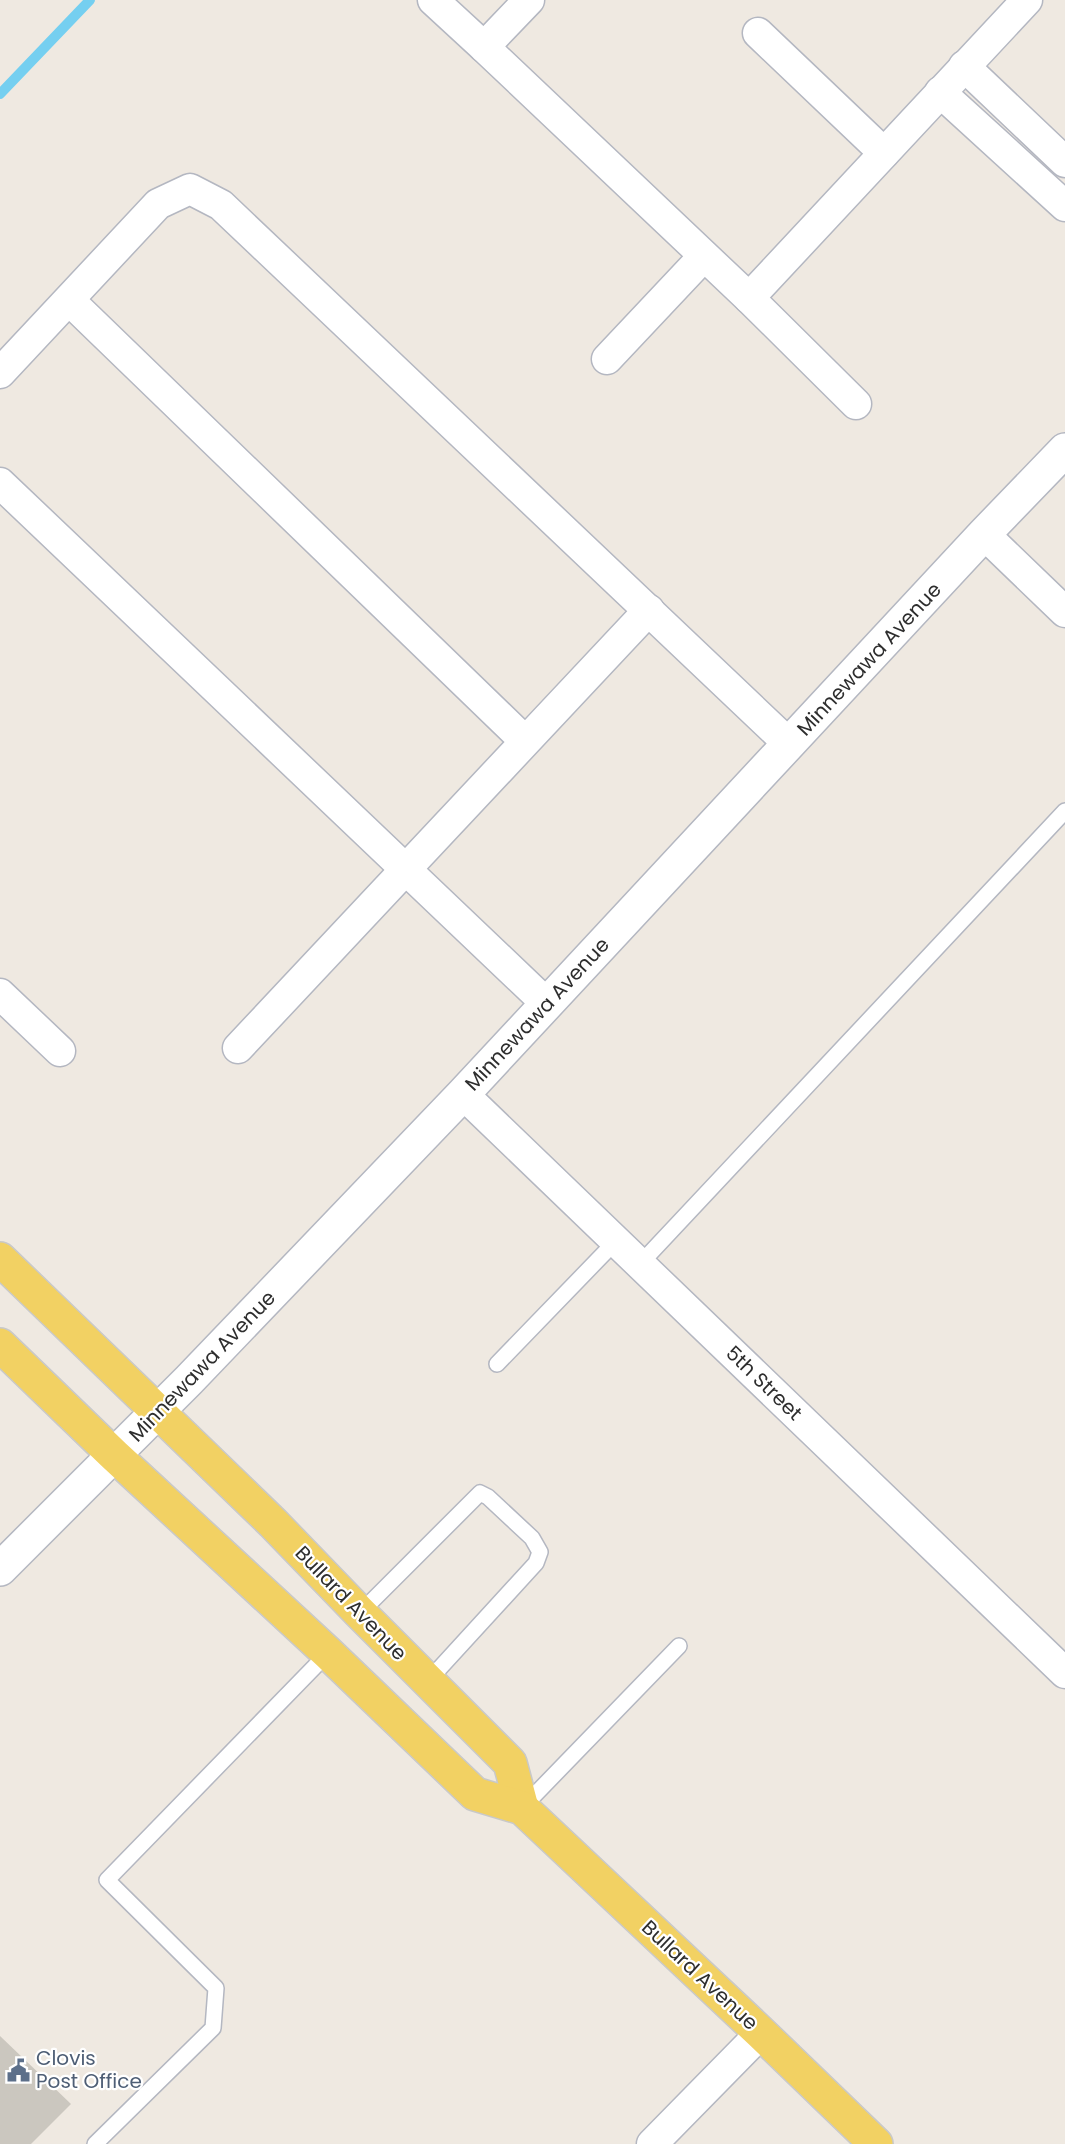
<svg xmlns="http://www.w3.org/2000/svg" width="1065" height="2144" viewBox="0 0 1065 2144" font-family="Poppins,sans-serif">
<rect width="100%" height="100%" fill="#efe9e1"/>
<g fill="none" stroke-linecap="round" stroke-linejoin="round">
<polyline stroke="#75cff0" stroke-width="10" points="0,94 90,0"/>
</g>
<polygon fill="#cbc7bf" points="0,2036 71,2104 31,2144 0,2144"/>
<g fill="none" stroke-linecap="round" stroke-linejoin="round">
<defs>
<g id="lane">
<polyline points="640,1264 1065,811"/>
<polyline points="497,1364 616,1241"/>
<polyline points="360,1613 480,1493 488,1497 532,1538 540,1552 536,1563 428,1681"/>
<polyline points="522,1808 679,1646"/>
<polyline points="95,2144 213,2028 216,1988 107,1880 328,1653"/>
</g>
<g id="street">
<polyline points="433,0 484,47"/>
<polyline points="529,0 484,47 749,298 1027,0"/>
<polyline points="758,33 884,153"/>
<polyline points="964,66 1065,162"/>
<polyline points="940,92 1065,206"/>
<polyline points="749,298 856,404"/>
<polyline points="69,300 525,741"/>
<polyline points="607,359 704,256"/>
<polyline points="0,373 158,204 190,189 221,205 789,744"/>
<polyline points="0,483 546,1003"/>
<polyline points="984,534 1065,612"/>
<polyline points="0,994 60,1051"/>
<polyline points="238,1048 649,610"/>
<polyline points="463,1094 1065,1673"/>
<polyline points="652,2144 761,2033"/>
</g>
<polyline id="secondary" points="0,1569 189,1380 463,1094 984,534 1065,450"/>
<g id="primary">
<polyline points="0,1259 273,1523 360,1613 510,1763 522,1808"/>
<polyline points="0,1345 114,1455 328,1653 475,1794 522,1808 761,2033 876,2144"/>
</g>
</defs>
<use href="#lane" stroke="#b4b7c1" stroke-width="18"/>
<use href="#street" stroke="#b4b7c1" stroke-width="33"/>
<use href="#secondary" stroke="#b4b7c1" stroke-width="36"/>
<use href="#primary" stroke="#c9c9c9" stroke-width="36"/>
<use href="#lane" stroke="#fff" stroke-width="15"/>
<use href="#street" stroke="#fff" stroke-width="30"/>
<use href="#secondary" stroke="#fff" stroke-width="33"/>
<use href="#primary" stroke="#f2d163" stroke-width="33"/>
</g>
<defs>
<symbol id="civic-bare" viewBox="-9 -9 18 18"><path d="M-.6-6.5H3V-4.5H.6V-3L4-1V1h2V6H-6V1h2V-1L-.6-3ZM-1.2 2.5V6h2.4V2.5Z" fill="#5c6f8a" stroke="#fff" stroke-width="2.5" paint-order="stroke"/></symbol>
</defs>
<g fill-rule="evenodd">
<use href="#civic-bare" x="2" y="2054" width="33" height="33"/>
</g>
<g text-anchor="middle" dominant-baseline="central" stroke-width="4.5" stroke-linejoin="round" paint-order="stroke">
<g font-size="20" fill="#2e2e2e" stroke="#fff">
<text transform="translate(869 659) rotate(-47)">Minnewawa Avenue</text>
<text transform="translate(537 1014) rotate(-47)">Minnewawa Avenue</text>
<text transform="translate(202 1366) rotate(-46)">Minnewawa Avenue</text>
<text transform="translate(764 1383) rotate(44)">5th Street</text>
<text transform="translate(351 1603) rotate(46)">Bullard Avenue</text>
<text transform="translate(700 1975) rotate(43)">Bullard Avenue</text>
</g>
<g font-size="20" fill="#4e5e75" stroke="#fff" text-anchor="start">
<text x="36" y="2058">Clovis<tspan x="36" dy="23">Post Office</tspan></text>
</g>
</g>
</svg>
